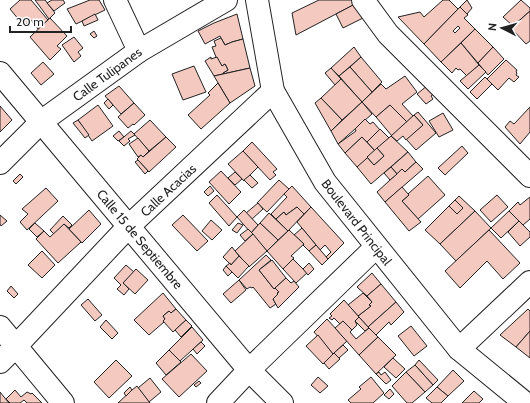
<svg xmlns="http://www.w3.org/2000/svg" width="530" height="403" viewBox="0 0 530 403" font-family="Cabin,sans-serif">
<rect width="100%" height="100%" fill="#fff"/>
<g fill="#f3c9c0" stroke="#222" fill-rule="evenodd">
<polygon points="20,0 31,0 48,20 38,29 31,20 24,26 10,9"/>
<polygon points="35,0 45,0 55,13 49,19"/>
<polygon points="52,0 63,0 65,3 54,11 47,3"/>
<polygon points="90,0 99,0 105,10 76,24 67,9"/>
<polygon points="319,0 353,0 355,4 296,35 292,13"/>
<polygon points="443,0 449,0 458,9 424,44 398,17 420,12 424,17"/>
<polygon points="467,0 472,8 467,14 460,7"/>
<polygon points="521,0 530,8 530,11 513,26 503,17"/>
<polygon points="355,4 365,17 343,28 336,14"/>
<path d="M460 7 468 15 464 18 475 29 441 62 424 44ZM458 26 460 28 455 33 453 31Z"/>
<polygon points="530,11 530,41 526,44 511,28"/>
<polygon points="95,14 98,20 84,26 82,21"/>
<polygon points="237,14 243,39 232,42 225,45 220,36 205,44 198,31 214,23"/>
<polygon points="50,18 67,36 57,46 61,49 50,60 30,37"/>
<polygon points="475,29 493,47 478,63 461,43"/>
<polygon points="94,31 97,36 94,38 90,34"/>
<polygon points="74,37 83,48 78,52 81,56 74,62 62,45"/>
<polygon points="221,38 225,45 232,42 243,39 250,68 223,74 223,73 228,70 225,64 222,66 216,57 212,47 216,46 214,41"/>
<polygon points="461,43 479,65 467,76 460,69 458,70 456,68 452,73 441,62"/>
<polygon points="354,47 361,57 339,76 331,68"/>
<polygon points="493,47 504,59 488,75 478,63"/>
<polygon points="211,57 211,59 217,57 222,66 225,64 228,70 223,73 223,74 214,76 205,61"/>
<polygon points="361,57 382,82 372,92 350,67"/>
<polygon points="506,60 517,70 516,72 517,73 516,75 519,77 514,82 509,78 498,90 487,79"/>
<polygon points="43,62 54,74 41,85 31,73"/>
<polygon points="479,65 486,72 468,89 460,81"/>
<polygon points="194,66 206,92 183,100 172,74"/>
<polygon points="350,67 372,92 362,102 339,76"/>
<polygon points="250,68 255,86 230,103 214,76"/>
<polygon points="331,68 341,79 335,85 325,73"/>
<polygon points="405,76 417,92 402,104 413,116 407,122 390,105 376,117 362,102 381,84 386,89"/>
<polygon points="485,77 492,84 477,99 470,92"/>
<polygon points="341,79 362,102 342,120 321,98"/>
<polygon points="218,83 230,103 201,129 188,115 210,95 208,93"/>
<polygon points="428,85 435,93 431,96 433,99 426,104 417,94"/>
<polygon points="119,86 134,103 121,114 105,96"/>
<polygon points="321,98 342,120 331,131 315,103"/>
<polygon points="108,99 113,105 109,109 104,103"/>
<polygon points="362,102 372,114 338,144 331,131"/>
<polygon points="134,103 145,115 134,125 133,124 128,128 118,117"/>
<polygon points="98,105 113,126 92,141 78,120"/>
<polygon points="390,105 407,122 392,136 376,117"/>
<polygon points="0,106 12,120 0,132"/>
<polygon points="530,107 530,132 520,144 505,127 510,121 514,124"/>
<polygon points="418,112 436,133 416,150 406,139 423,125 414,115"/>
<polygon points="443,113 453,130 439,137 429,121"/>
<polygon points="414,115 423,125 406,140 403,136 397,141 391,136"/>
<polygon points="365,119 370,124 373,122 380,130 367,142 362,137 345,153 338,144 356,131 355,129"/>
<polygon points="78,120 89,135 85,138 73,123"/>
<polygon points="150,120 166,137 149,151 134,134"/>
<polygon points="380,129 389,138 375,151 367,142"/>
<polygon points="119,131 124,137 118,141 113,136"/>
<polygon points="131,131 135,135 128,139 130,141 124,146 119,141"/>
<polygon points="391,136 408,152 371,184 357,167 367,157 374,165 384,156 377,148"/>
<polygon points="166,137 176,147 149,172 137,159 141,155 143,157"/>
<polygon points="362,137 375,151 357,167 345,153"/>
<polygon points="138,138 149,151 143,157 141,155 138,157 129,144"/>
<polygon points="252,142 277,169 273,172 276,175 270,180 243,151"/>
<polygon points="462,146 468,153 445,175 438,168"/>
<polygon points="377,148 384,156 374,165 367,157"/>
<polygon points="243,151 258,167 244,181 228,164"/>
<polygon points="408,152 416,162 405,172 402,169 397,174 391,167"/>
<polygon points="138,160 148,171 145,174 135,162"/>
<polygon points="416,162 423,169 385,202 377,192 402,169 405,172"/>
<polygon points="391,167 397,174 390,180 384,173"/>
<polygon points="221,171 241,192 229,204 209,182"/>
<polygon points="235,172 242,179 235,185 228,178"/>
<polygon points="20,174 23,177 16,184 13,181"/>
<polygon points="250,175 258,183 252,188 244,180"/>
<polygon points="428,176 445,195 418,219 402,201 409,195 408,194"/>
<polygon points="279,180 289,189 267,212 257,203"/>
<polygon points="210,186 214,191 208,196 204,192"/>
<polygon points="292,186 311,207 304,214 297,207 286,215 284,212 276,219 271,214 287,197 284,194"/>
<polygon points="402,187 409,195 402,201 421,222 409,231 385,202"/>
<polygon points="46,188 58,201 27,230 20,222 28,214 22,209"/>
<polygon points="217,195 237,217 229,226 209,203"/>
<polygon points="497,195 508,207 491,222 480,210"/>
<polygon points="459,196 475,211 440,244 425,230 449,206 457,214 463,208 455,200"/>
<polygon points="530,197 530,219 523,225 509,211 518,202 520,205"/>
<polygon points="455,200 463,208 457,214 449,206"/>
<polygon points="258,203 263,209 252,219 246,213"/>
<polygon points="297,207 304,214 288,231 276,219 284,212 286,215"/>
<polygon points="311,207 344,243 328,259 326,257 331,252 325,245 320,250 297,222"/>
<polygon points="89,210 101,224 82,243 69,229"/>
<polygon points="244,210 258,225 251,233 237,217"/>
<polygon points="475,211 491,228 456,261 440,244"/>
<polygon points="509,211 519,221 501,238 491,228"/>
<polygon points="269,213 288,231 278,240 260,223"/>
<polygon points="0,215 7,221 1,226 0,224"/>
<polygon points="183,215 208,241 197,251 172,225"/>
<polygon points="63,216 72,225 69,228 64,224 54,234 50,230"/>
<polygon points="211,220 222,230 212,240 202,231"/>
<polygon points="519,221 530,232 530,237 520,246 508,232"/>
<polygon points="35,223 44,231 37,237 29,229"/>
<polygon points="238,223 243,225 237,233 232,230"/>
<polygon points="260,223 278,240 267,251 251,233"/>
<polygon points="64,224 81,242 58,263 36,239 44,231 50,237"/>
<polygon points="302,228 316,245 309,251 303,245 304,244 294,235"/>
<polygon points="248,229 253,234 245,241 240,235"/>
<polygon points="289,230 304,244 291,256 294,258 283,269 267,251"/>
<polygon points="489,230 520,263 503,279 487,261 460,288 445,271"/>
<polygon points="253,234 267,251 249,267 235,251"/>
<polygon points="316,245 328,259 322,265 309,251"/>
<polygon points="232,247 239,256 231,265 223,257"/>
<polygon points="42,251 55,265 42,278 28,265"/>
<polygon points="266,255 271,260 259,270 274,289 275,288 279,292 277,293 278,294 273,299 276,304 270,308 253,287 252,288 250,287 247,289 239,280"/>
<polygon points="239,256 249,266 238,278 226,266 230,263 231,265"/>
<polygon points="293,259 307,273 296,283 283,269"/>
<polygon points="272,260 286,278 274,289 259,270"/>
<polygon points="309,263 314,269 308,275 303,269"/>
<polygon points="126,265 134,272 123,283 129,289 124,295 117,289 121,285 114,278"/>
<polygon points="226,266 232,272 228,276 223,270"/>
<polygon points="136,269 148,280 135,294 123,283"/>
<polygon points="372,273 381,284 367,296 357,287"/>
<polygon points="286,278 291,283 294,281 299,287 278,308 273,299 278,294 277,293 279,292 275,288"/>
<polygon points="239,280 246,290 231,303 223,294"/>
<polygon points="381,284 396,302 368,327 358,316 371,306 369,305 372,302 367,296"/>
<polygon points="11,286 18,294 14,298 7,291"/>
<polygon points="163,293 176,309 171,313 169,311 163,316 165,319 163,321 164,322 149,335 134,320"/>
<polygon points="363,293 372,302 369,305 371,306 358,316 348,305"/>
<polygon points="88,299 102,315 95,321 81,305"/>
<polygon points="344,300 359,317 355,321 357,325 352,330 343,321 340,324 334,318 332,320 329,318 332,316 330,314"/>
<polygon points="396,302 404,312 391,325 389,322 376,335 368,327"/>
<polygon points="176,309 186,320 173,332 163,321 165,319 163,316 169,311 171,313"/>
<polygon points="528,309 530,311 530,331 516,347 500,335"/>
<polygon points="359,317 369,328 365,331 355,321"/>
<polygon points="327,319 347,341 333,354 314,332"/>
<polygon points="106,320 118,333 112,339 100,327"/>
<polygon points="186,320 192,326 181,337 175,330"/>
<polygon points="343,321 352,330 350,332 356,339 369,328 378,337 359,355 335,328"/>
<polygon points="411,326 427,346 414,356 398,336"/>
<polygon points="192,327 203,340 180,361 169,350"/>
<polygon points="530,331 530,358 516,347"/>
<polygon points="318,335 333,354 323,364 306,346"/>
<polygon points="378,337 396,355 376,374 359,355"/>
<polygon points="201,342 205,346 197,354 193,349"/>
<polygon points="343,345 348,350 339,358 334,353"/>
<polygon points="169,350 181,362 166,375 156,363"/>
<polygon points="334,353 340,359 329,369 324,363"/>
<polygon points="191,354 207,371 179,397 162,379"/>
<polygon points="393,358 405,369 396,378 384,367"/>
<polygon points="116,360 132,376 109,398 94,382"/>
<polygon points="419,360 438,380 433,385 415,365"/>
<polygon points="415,365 433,385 425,392 406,372"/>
<polygon points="453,370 464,381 448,396 437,387"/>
<polygon points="379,372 381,375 385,372 391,380 386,384 376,374"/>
<polygon points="406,372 425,392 412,403 407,403 392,386"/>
<polygon points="318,377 328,386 320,393 311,385"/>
<polygon points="371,377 384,393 373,403 351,403 348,400 361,389 359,387"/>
<polygon points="150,378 161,392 149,402 138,388"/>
<polygon points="199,381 201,383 196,387 194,385"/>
<polygon points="137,386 150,403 118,403 132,390"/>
<polygon points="130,387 132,390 126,396 124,393"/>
<polygon points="437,387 448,396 441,403 432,403 426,398"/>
<polygon points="390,389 394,394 389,399 384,395"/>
<polygon points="15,390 21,397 27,392 31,394 32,393 42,403 27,403 24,400 20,403 10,403 6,399"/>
<polygon points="474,391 483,399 479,403 462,403"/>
<polygon points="0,392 9,403 0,403"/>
</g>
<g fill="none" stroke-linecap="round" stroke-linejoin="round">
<defs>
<g id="minor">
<polyline points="115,0 139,51"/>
<polyline points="257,0 273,91 325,182 459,349 525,403"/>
<polyline points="363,0 388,34 530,176"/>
<polyline points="0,73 249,370 282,403"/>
<polyline points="0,163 42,121 139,51 226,0"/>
<polyline points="0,327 63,403"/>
<polyline points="459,349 530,282"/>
<polyline points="0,362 16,346 129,226 273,91"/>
<polyline points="218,403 249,370 376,247"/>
</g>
</defs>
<use href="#minor" stroke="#222" stroke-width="24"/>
<use href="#minor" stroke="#fff" stroke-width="22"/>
</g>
<g text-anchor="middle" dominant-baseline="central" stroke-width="3" stroke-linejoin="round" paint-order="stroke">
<g font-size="13" fill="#222" stroke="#fff">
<text transform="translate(107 74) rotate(-36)">Calle Tulipanes</text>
<text transform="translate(168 190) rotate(-43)">Calle Acacias</text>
<text transform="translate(357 222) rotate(52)">Boulevard Principal</text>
<text transform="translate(140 239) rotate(50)">Calle 15 de Septiembre</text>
</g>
</g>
<g transform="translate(502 28) rotate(276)" stroke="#ffffff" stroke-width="3" paint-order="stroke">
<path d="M0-3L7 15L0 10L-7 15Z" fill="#222222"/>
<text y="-6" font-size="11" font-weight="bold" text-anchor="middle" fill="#222222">N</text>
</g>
<path d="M10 26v6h61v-6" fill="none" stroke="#222222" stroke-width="2"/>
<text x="16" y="26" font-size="12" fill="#222222" stroke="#ffffff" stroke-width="3" paint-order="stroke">20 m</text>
</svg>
